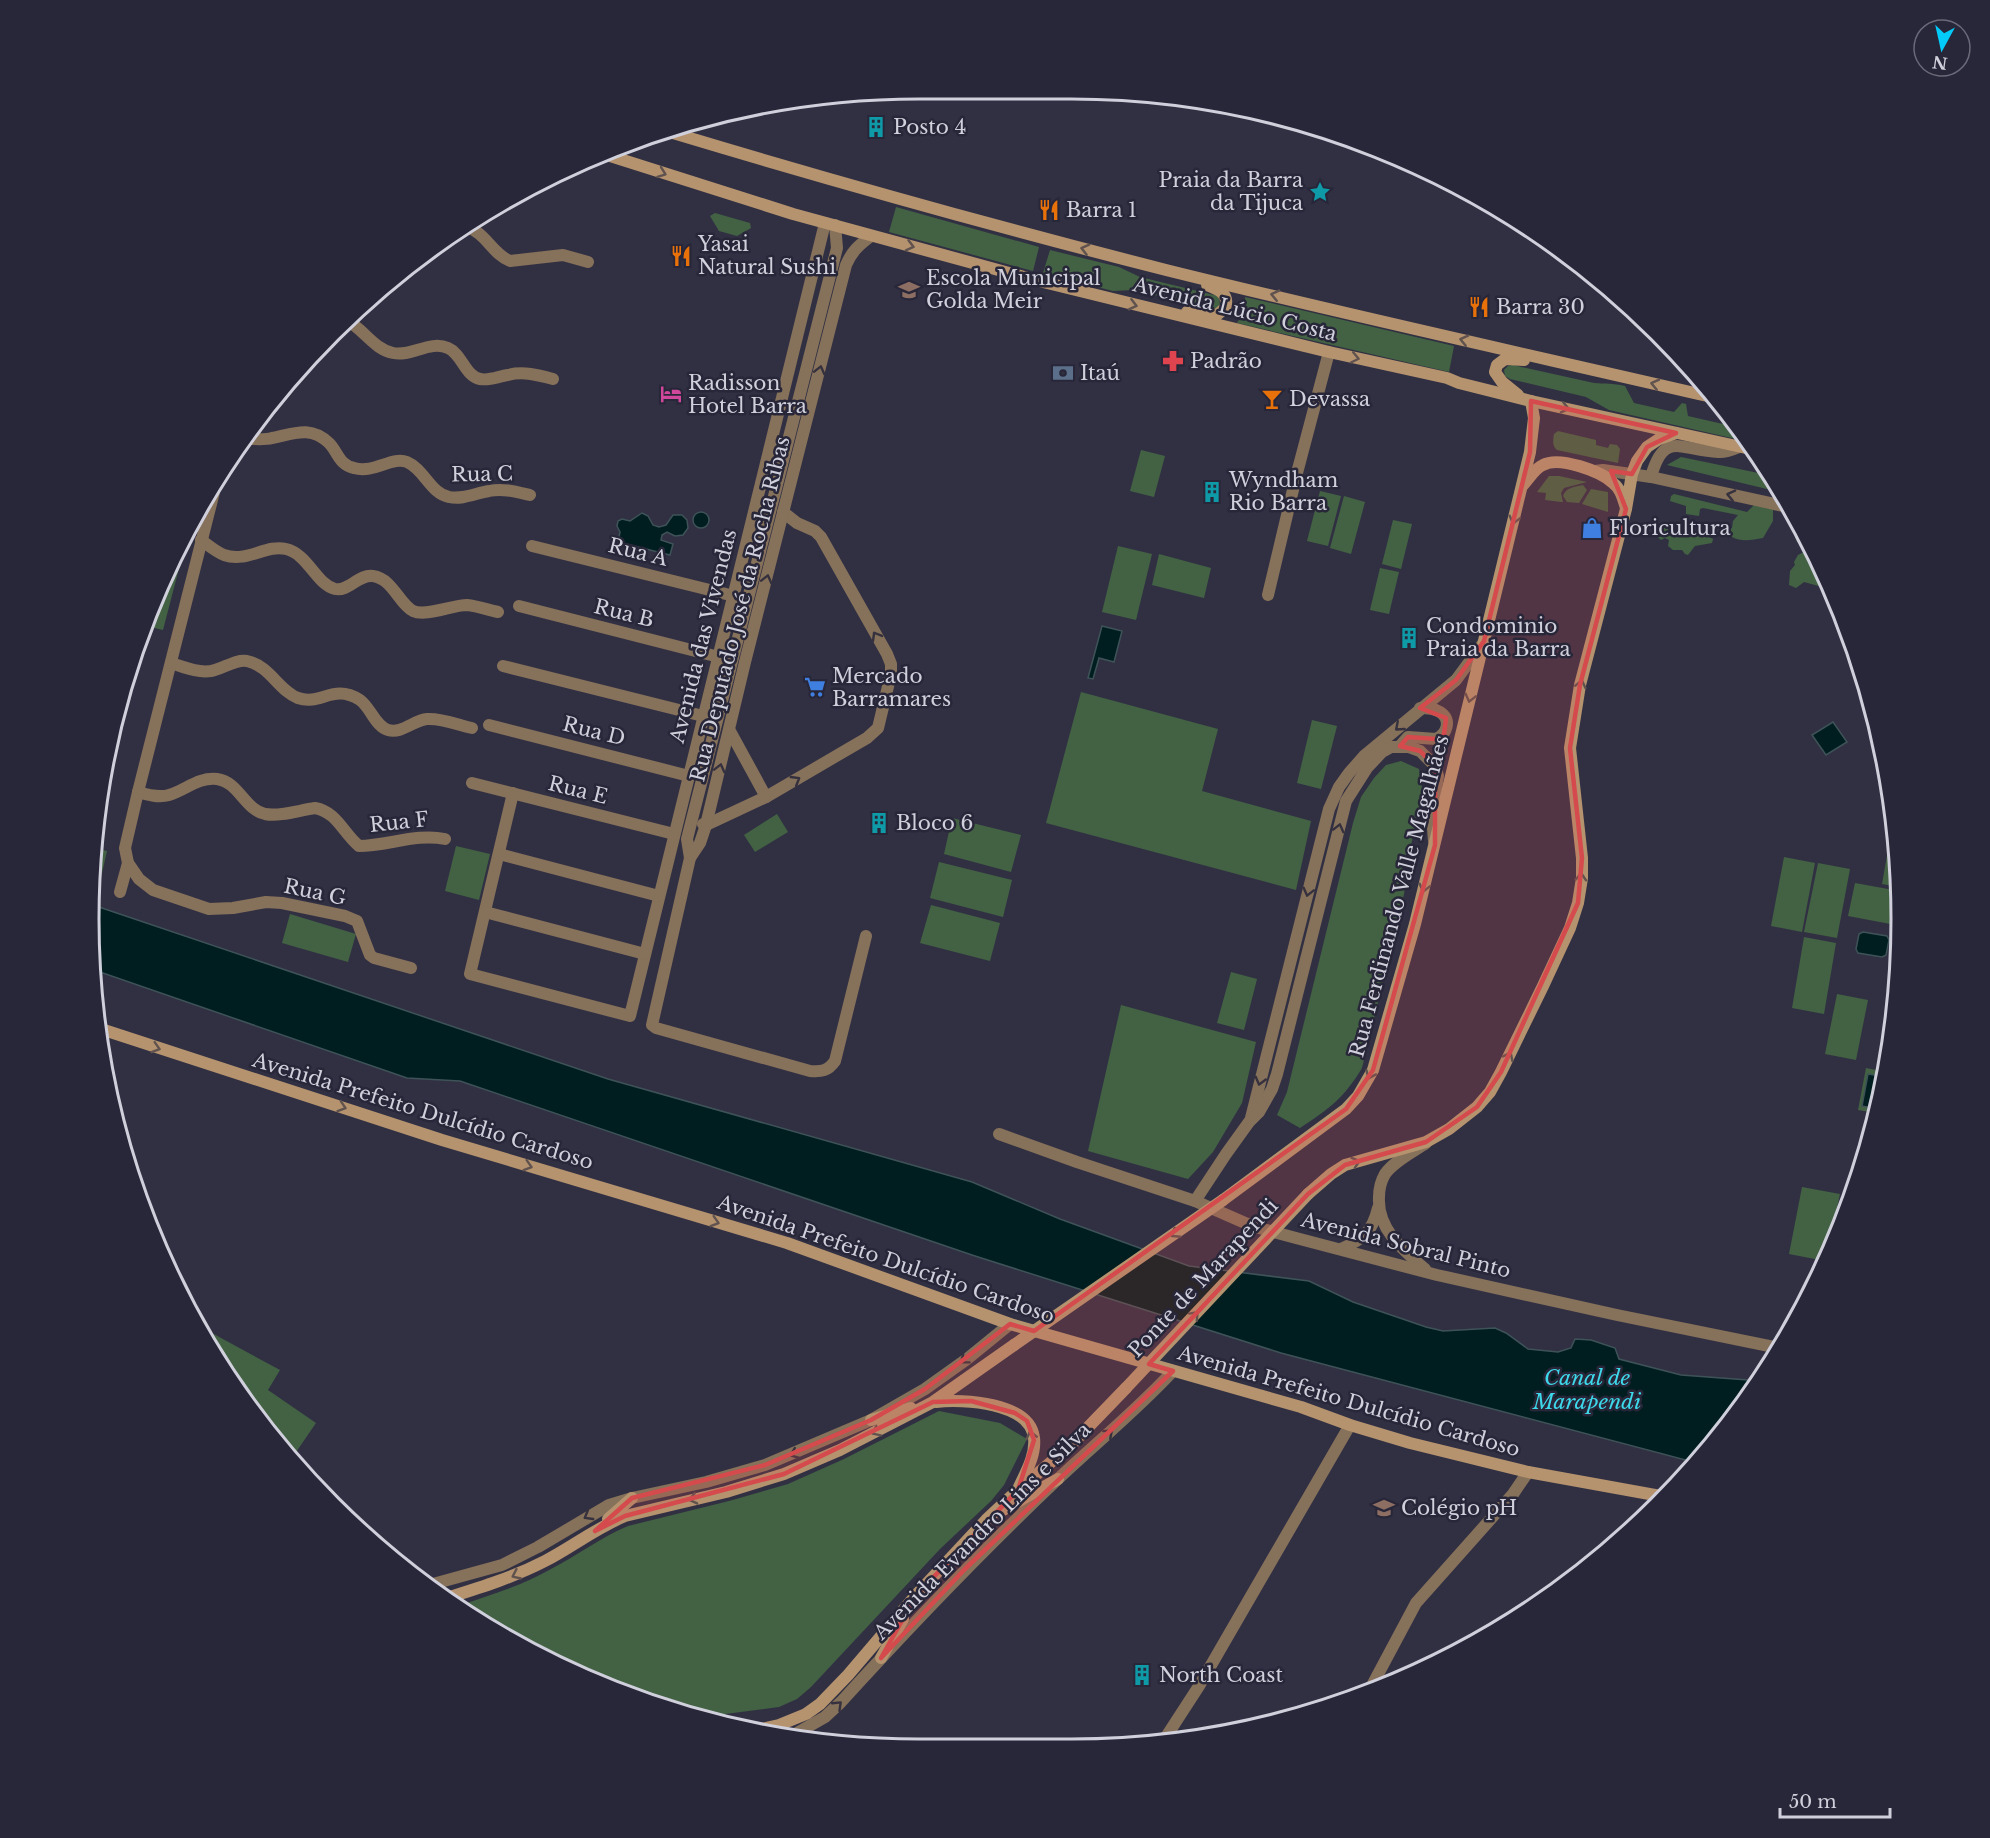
<svg xmlns="http://www.w3.org/2000/svg" width="1990" height="1838" viewBox="0 0 1990 1838" font-family="'Libre Baskerville',serif">
<rect width="100%" height="100%" fill="#313043"/>
<g fill="#426243">
<polygon points="896,207 1039,247 1033,271 889,232"/>
<polygon points="715,213 750,223 751,228 737,236 719,231 710,216"/>
<polygon points="1050,250 1119,267 1140,277 1214,295 1219,297 1220,306 1217,309 1212,309 1133,290 1113,291 1043,273"/>
<polygon points="1245,297 1454,346 1449,372 1237,323 1245,310"/>
<path d="M1513 365 1594 383C1605 384 1613 383 1625 386L1634 403 1674 412 1682 403 1686 404 1688 416 1736 427 1749 442 1609 410 1586 397 1510 379 1505 376 1504 370 1508 366Z"/>
<path d="M1558 431 1596 440V445L1608 448 1610 444 1617 445 1620 449 1618 463 1557 450C1552 446 1553 440 1554 434Z"/>
<polygon points="1141,450 1165,456 1154,497 1130,491"/>
<polygon points="1681,457 1768,475 1772,480 1771,490 1667,465"/>
<polygon points="1549,476 1559,476 1587,482 1564,488 1561,493 1563,502 1561,502 1545,500 1546,493 1537,492"/>
<path d="M1583 485 1587 490 1579 503 1567 502 1563 496C1566 487 1575 487 1583 485Z"/>
<polygon points="1591,489 1608,492 1608,512 1582,504"/>
<polygon points="1320,491 1341,496 1328,546 1307,541"/>
<path d="M1674 494 1747 512 1755 504 1773 509V521L1763 538C1752 540 1741 542 1732 537L1730 529 1732 528 1733 521 1738 515 1703 508 1700 509 1699 516 1686 514V506L1670 501 1671 496Z"/>
<polygon points="1344,496 1365,502 1351,554 1330,548"/>
<polygon points="1393,520 1412,524 1401,569 1382,564"/>
<polygon points="1663,523 1668,525 1668,532 1671,535 1689,532 1700,537 1709,537 1713,539 1712,543 1695,546 1688,555 1685,554 1682,550 1673,550 1668,546 1669,540 1665,538 1661,540 1656,536"/>
<polygon points="1797,523 1810,548 1797,542 1795,537"/>
<polygon points="1118,546 1152,554 1136,620 1102,612"/>
<polygon points="1810,549 1834,594 1832,595 1824,590 1826,588 1804,582 1796,588 1789,585 1790,571 1795,565 1794,562 1798,555"/>
<polygon points="174,551 183,553 163,630 146,626"/>
<polygon points="1159,554 1211,568 1204,598 1152,585"/>
<polygon points="1380,568 1399,572 1389,614 1370,610"/>
<polygon points="1081,692 1218,729 1202,791 1311,821 1296,890 1046,823"/>
<polygon points="1312,720 1337,726 1321,789 1297,783"/>
<path d="M1401 761 1419 769 1423 794 1411 845 1404 894 1362 1068C1344 1098 1329 1109 1300 1128L1277 1115 1287 1092 1353 823 1361 797 1374 778 1386 765Z"/>
<polygon points="777,814 788,832 755,852 744,835"/>
<polygon points="952,818 1021,835 1011,872 944,854"/>
<polygon points="1892,827 1898,887 1882,884"/>
<polygon points="456,846 490,854 479,900 445,891"/>
<polygon points="93,848 107,851 100,882 91,880 90,865"/>
<polygon points="1784,857 1815,863 1802,932 1771,926"/>
<polygon points="939,862 1012,880 1003,917 930,898"/>
<polygon points="1818,863 1850,869 1837,938 1804,932"/>
<polygon points="1855,883 1899,891 1901,926 1848,916"/>
<polygon points="931,905 1000,923 990,961 920,943"/>
<polygon points="290,914 356,934 348,962 282,943"/>
<polygon points="1804,937 1836,943 1824,1014 1792,1008"/>
<polygon points="1231,972 1257,979 1244,1030 1217,1023"/>
<polygon points="1837,994 1868,1000 1856,1060 1825,1054"/>
<polygon points="1121,1005 1256,1042 1242,1103 1213,1152 1188,1179 1088,1151"/>
<polygon points="1866,1068 1886,1072 1885,1081 1876,1113 1858,1110"/>
<polygon points="1802,1187 1840,1194 1825,1261 1789,1254"/>
<polygon points="199,1326 280,1370 268,1390 316,1423 292,1458 229,1381"/>
<path d="M939 1411 1000 1423 1027 1439 1004 1485 991 1501 940 1549 811 1687 797 1699 779 1707 702 1717 652 1706 503 1638 461 1605C491 1595 523 1585 551 1569 577 1556 601 1537 628 1526L729 1501 788 1484 844 1459Z"/>
</g>
<g fill="#001d20" stroke="#3e5358" stroke-width="1.5">
<circle cx="701" cy="520" r="8"/>
<polygon points="642,513 648,516 653,525 659,527 666,525 673,515 682,515 687,520 688,528 683,535 675,536 667,532 662,535 661,540 673,544 670,555 618,542 620,532 617,526 618,521 622,519 630,521"/>
<polygon points="1102,626 1122,631 1114,662 1099,658 1093,679 1088,678"/>
<polygon points="1833,722 1847,742 1826,755 1812,735"/>
<polygon points="93,905 608,1079 972,1182 1060,1219 1189,1266 1309,1281 1353,1302 1426,1327 1443,1331 1495,1328 1506,1333 1528,1349 1558,1352 1571,1348 1575,1339 1591,1340 1615,1348 1619,1359 1681,1375 1761,1381 1693,1462 1281,1353 975,1256 460,1081 407,1078 97,971"/>
<polygon points="1863,932 1887,936 1889,940 1886,955 1882,957 1858,953 1856,949 1859,934"/>
<polygon points="1868,1074 1886,1077 1877,1109 1862,1106"/>
</g>
<g fill="none" stroke-linecap="round" stroke-linejoin="round">
<g stroke="#86715a" stroke-width="12">
<path d="M466 227C486 232 492 254 510 261L563 255 588 262"/>
<path d="M348 321C364 330 374 349 393 353 411 357 430 340 448 348 462 354 465 376 480 379 490 381 499 376 508 375 523 371 538 375 553 379"/>
<path d="M249 439C257 439 265 440 272 438 293 434 310 425 329 443 338 452 339 465 354 468 374 474 392 456 407 462 424 469 431 494 449 497 463 500 476 493 489 491 503 488 517 492 530 495"/>
<polyline points="1595,471 1603,470 1651,477 1788,507"/>
<path d="M1651 477C1664 429 1682 451 1718 452 1726 453 1734 449 1741 446"/>
<path d="M201 540C208 545 216 552 224 555 247 563 266 544 286 549 308 554 316 584 335 589 349 592 358 574 373 576 393 579 399 604 413 611 426 617 452 605 467 605 478 606 488 610 498 612"/>
<polyline points="532,546 734,596"/>
<polyline points="1268,595 1297,473 1329,352"/>
<polyline points="519,606 719,657"/>
<path d="M171 663C184 667 197 673 211 671 223 669 235 659 247 661 270 666 279 691 298 698 321 706 333 683 360 700 371 708 375 726 388 730 402 734 414 720 427 719 442 718 458 725 472 728"/>
<polyline points="503,666 703,716"/>
<polyline points="489,725 689,776"/>
<polyline points="730,731 766,797"/>
<path d="M1400 746 1408 737 1436 739C1447 734 1452 720 1440 712 1434 708 1427 708 1420 708"/>
<polyline points="472,783 674,834"/>
<path d="M138 792C148 795 159 798 169 795 186 790 198 777 217 779 239 782 244 809 265 814 280 817 300 810 315 808 337 812 343 833 359 846 387 846 417 833 445 839"/>
<polyline points="513,793 470,974 630,1016 825,223"/>
<polyline points="703,824 706,825 766,797 867,738 878,728 891,674 891,664 887,654 821,537 815,531 797,523 783,512"/>
<polyline points="499,854 659,896"/>
<polyline points="690,858 687,839 837,248 835,225"/>
<polyline points="128,863 139,879 153,890 209,909 233,908 266,902 282,903 345,916 357,921 370,955 374,958 411,968"/>
<polyline points="120,892 128,863 125,848 138,792 214,492"/>
<polyline points="485,912 645,954"/>
<path d="M866 936 835 1061C828 1071 821 1072 810 1071L656 1028 652 1025 690 858 700 843 706 825 745 662 846 265C852 251 859 245 871 236"/>
<polyline points="1251,1118 1329,809 1339,787 1349,773 1364,756 1456,680 1484,642"/>
<polyline points="999,1134 1077,1162 1195,1201 1252,1226 1296,1238 1437,1275 1617,1315 1779,1348"/>
<polyline points="1195,1201 1226,1154 1249,1122 1259,1112 1272,1089 1277,1074 1346,801 1367,768 1382,752 1391,747 1409,747 1420,751 1435,766 1438,776 1432,815 1434,841"/>
<path d="M1341 1249C1363 1239 1372 1233 1378 1208"/>
<path d="M1425 1269C1403 1250 1377 1229 1379 1197 1379 1189 1381 1181 1385 1174 1394 1161 1413 1152 1426 1143"/>
<polyline points="433,1584 502,1565 538,1547 609,1505 632,1498 706,1482 765,1465 871,1420 925,1389 967,1359 1010,1324"/>
<polyline points="1368,1693 1416,1603 1513,1494 1528,1472"/>
<path d="M790 1737 825 1717 841 1702C911 1625 982 1551 1057 1480 1096 1443 1137 1410 1173 1371"/>
<polyline points="1164,1740 1199,1686 1350,1425"/>
</g>
<g stroke="#b5936e" stroke-width="12">
<path d="M673 133C836 182 1001 228 1166 270 1347 315 1530 355 1712 397"/>
<polyline points="607,155 793,214 1035,280 1329,352 1447,378 1459,383 1531,401 1755,450"/>
<path d="M1187 312 1217 315 1225 308C1230 294 1218 289 1207 285"/>
<polyline points="1518,395 1502,382 1495,372 1497,365 1505,359 1524,360"/>
<path d="M1523 485C1529 479 1535 468 1543 465 1559 456 1601 471 1613 483 1621 489 1623 499 1626 508"/>
<polyline points="101,1029 442,1140 787,1243 1010,1324 1301,1407 1350,1425 1410,1443 1528,1472 1666,1497"/>
<polyline points="1308,1194 1331,1174 1345,1165 1426,1142 1449,1129 1477,1107 1490,1092 1501,1072 1543,986 1570,928 1578,903 1582,878 1582,858 1570,748 1580,685 1626,509 1632,474 1637,461 1647,447 1659,439 1676,433"/>
<polyline points="1223,1200 1346,1109 1358,1096 1373,1070 1415,924 1530,452 1534,418 1531,401"/>
<path d="M936 1402C963 1399 1030 1402 1034 1438 1036 1455 1026 1472 1019 1487"/>
<polyline points="871,1420 911,1408"/>
<polyline points="1003,1510 1058,1479"/>
<polyline points="608,1519 632,1498"/>
<path d="M450 1597C482 1587 514 1577 545 1561 572 1547 596 1528 625 1516L726 1492 784 1474 840 1450 933 1402 1014 1345"/>
<polyline points="881,1658 903,1619"/>
<polyline points="757,1730 779,1725 806,1714 820,1704 848,1675 917,1594 986,1520 1018,1490 1069,1447 1126,1388"/>
</g>
<g stroke="#b5936e" stroke-width="12">
<polyline points="1014,1345 1223,1200"/>
<polyline points="1126,1388 1308,1194"/>
</g>
</g>
<defs><path id="oneway-chevron" d="M-2-3.5L2.5 0L-2 3.5" fill="none" stroke-width="1.6" stroke-linecap="round" stroke-linejoin="round" transform="scale(1.5)"/></defs>
<g stroke="#60524e">
<use href="#oneway-chevron" transform="translate(662 173) rotate(20)"/>
<use href="#oneway-chevron" transform="translate(910 246) rotate(15)"/>
<use href="#oneway-chevron" transform="translate(1085 249) rotate(-166)"/>
<use href="#oneway-chevron" transform="translate(1275 295) rotate(-167)"/>
<use href="#oneway-chevron" transform="translate(1133 305) rotate(14)"/>
<use href="#oneway-chevron" transform="translate(1464 340) rotate(-167)"/>
<use href="#oneway-chevron" transform="translate(1355 358) rotate(12)"/>
<use href="#oneway-chevron" transform="translate(1655 384) rotate(-167)"/>
<use href="#oneway-chevron" transform="translate(1565 408) rotate(13)"/>
<use href="#oneway-chevron" transform="translate(1514 520) rotate(104)"/>
<use href="#oneway-chevron" transform="translate(1581 684) rotate(-77)"/>
<use href="#oneway-chevron" transform="translate(1470 698) rotate(104)"/>
<use href="#oneway-chevron" transform="translate(1581 877) rotate(-86)"/>
<use href="#oneway-chevron" transform="translate(1424 888) rotate(104)"/>
<use href="#oneway-chevron" transform="translate(156 1048) rotate(17)"/>
<use href="#oneway-chevron" transform="translate(1509 1056) rotate(-64)"/>
<use href="#oneway-chevron" transform="translate(1370 1075) rotate(114)"/>
<use href="#oneway-chevron" transform="translate(342 1107) rotate(18)"/>
<use href="#oneway-chevron" transform="translate(1356 1162) rotate(-18)"/>
<use href="#oneway-chevron" transform="translate(528 1166) rotate(17)"/>
<use href="#oneway-chevron" transform="translate(715 1222) rotate(17)"/>
<use href="#oneway-chevron" transform="translate(1175 1234) rotate(147)"/>
<use href="#oneway-chevron" transform="translate(1195 1315) rotate(-47)"/>
<use href="#oneway-chevron" transform="translate(876 1432) rotate(154)"/>
<use href="#oneway-chevron" transform="translate(1031 1435) rotate(-103)"/>
<use href="#oneway-chevron" transform="translate(693 1499) rotate(167)"/>
<use href="#oneway-chevron" transform="translate(516 1575) rotate(155)"/>
</g>
<g stroke="#36313e">
<use href="#oneway-chevron" transform="translate(820 370) rotate(-76)"/>
<use href="#oneway-chevron" transform="translate(1731 495) rotate(-167)"/>
<use href="#oneway-chevron" transform="translate(767 579) rotate(-76)"/>
<use href="#oneway-chevron" transform="translate(876 636) rotate(-120)"/>
<use href="#oneway-chevron" transform="translate(1399 727) rotate(139)"/>
<use href="#oneway-chevron" transform="translate(720 768) rotate(-76)"/>
<use href="#oneway-chevron" transform="translate(796 780) rotate(-31)"/>
<use href="#oneway-chevron" transform="translate(1339 828) rotate(-76)"/>
<use href="#oneway-chevron" transform="translate(1308 892) rotate(104)"/>
<use href="#oneway-chevron" transform="translate(1260 1081) rotate(105)"/>
<use href="#oneway-chevron" transform="translate(964 1360) rotate(143)"/>
<use href="#oneway-chevron" transform="translate(1109 1433) rotate(-42)"/>
<use href="#oneway-chevron" transform="translate(794 1454) rotate(158)"/>
<use href="#oneway-chevron" transform="translate(588 1516) rotate(150)"/>
<use href="#oneway-chevron" transform="translate(838 1705) rotate(-44)"/>
</g>
<path fill="#d54a4c" fill-opacity="0.2" stroke="#d54a4c" stroke-width="4.5" stroke-linejoin="round" d="M1531 401 1676 433 1647 447 1632 474 1611 471 1626 509 1580 685 1570 748 1582 858 1578 903 1501 1072 1477 1107 1426 1142 1345 1165 1308 1194 1149 1364 1173 1371 965 1569 881 1658 917 1594 1018 1490 1034 1440 1027 1421 1015 1413 971 1401 933 1402 784 1474 625 1516 595 1531 632 1498 765 1465 871 1420 925 1389 1010 1324 1034 1331 1346 1109 1373 1070 1435 845V766L1420 751 1400 746 1408 737 1436 739 1444 735 1446 718 1420 708 1456 680 1484 641 1530 452Z"/>
<defs>
<symbol id="building-bare" viewBox="-9 -9 18 18"><path d="M-4-6H4V6H1V3H-1V6H-4ZM-2.5-4.3h1.7v1.8h-1.7ZM.8-4.3h1.7v1.8H.8ZM-2.5-1h1.7V.8h-1.7ZM.8-1h1.7V.8H.8Z" fill="#0f9aa8" stroke="#282639" stroke-width="2.5" paint-order="stroke"/></symbol>
<symbol id="sight-bare" viewBox="-9 -9 18 18"><path d="M0-6L1.8-2.2L6-1.7L2.9 1.2L3.7 5.4L0 3.3L-3.7 5.4L-2.9 1.2L-6-1.7L-1.8-2.2Z" fill="#0f9aa8" stroke="#282639" stroke-width="2.5" paint-order="stroke"/></symbol>
<symbol id="restaurant-bare" viewBox="-9 -9 18 18"><path d="M-5-6h1v4h1v-4h1v4h1v-4h1v5L-1.5 .5V6h-2V.5L-5-1ZM5-6V6H3V1.5H1.5Q1.5-4 5-6Z" fill="#e8710a" stroke="#282639" stroke-width="2.5" paint-order="stroke"/></symbol>
<symbol id="school-bare" viewBox="-9 -9 18 18"><path d="M0-5L7-2L0 1L-7-2ZM-4 1L0 2.5L4 1V4Q0 6-4 4Z" fill="#8d6e63" stroke="#282639" stroke-width="2.5" paint-order="stroke"/></symbol>
<symbol id="pharmacy-bare" viewBox="-9 -9 18 18"><path d="M-2-6h4v4h4v4h-4v4h-4v-4h-4v-4h4Z" fill="#e0444e" stroke="#282639" stroke-width="2.5" paint-order="stroke"/></symbol>
<symbol id="bank-bare" viewBox="-9 -9 18 18"><path d="M-6-4H6V4H-6ZM0-2.3a2.3 2.3 0 1 0 0 4.6a2.3 2.3 0 1 0 0-4.6Z" fill="#5c6f8a" stroke="#282639" stroke-width="2.5" paint-order="stroke"/></symbol>
<symbol id="hotel-bare" viewBox="-9 -9 18 18"><path d="M-6-4.5h1.5V1H6V5H4.5V3h-9V5H-6ZM-4 0a1.8 1.8 0 1 1 3.6 0ZM.5 0V-2.5h3Q6-2.5 6 0Z" fill="#d1479c" stroke="#282639" stroke-width="2.5" paint-order="stroke"/></symbol>
<symbol id="bar-bare" viewBox="-9 -9 18 18"><path d="M-6-5H6L.8 .8V4.5H3.5V6h-7V4.5H-.8V.8Z" fill="#e8710a" stroke="#282639" stroke-width="2.5" paint-order="stroke"/></symbol>
<symbol id="shop-bare" viewBox="-9 -9 18 18"><path d="M-5-2.5h2.3a2.7 3.5 0 0 1 5.4 0H5L5.5 6h-11ZM-1.5-2.5h3a1.5 2.3 0 0 0-3 0Z" fill="#3f7fe0" stroke="#282639" stroke-width="2.5" paint-order="stroke"/></symbol>
<symbol id="supermarket-bare" viewBox="-9 -9 18 18"><path d="M-6-5.5h2.5l.6 2H6L4.5 2H-2.5L-4.4-4H-6ZM-1.5 3.2a1.3 1.3 0 1 0 .1 0ZM3 3.2a1.3 1.3 0 1 0 .1 0Z" fill="#3f7fe0" stroke="#282639" stroke-width="2.5" paint-order="stroke"/></symbol>
</defs>
<g fill-rule="evenodd">
<use href="#building-bare" x="861" y="112" width="30" height="30"/>
<use href="#sight-bare" x="1305" y="177" width="30" height="30"/>
<use href="#restaurant-bare" x="1034" y="195" width="30" height="30"/>
<use href="#restaurant-bare" x="666" y="241" width="30" height="30"/>
<use href="#school-bare" x="894" y="275" width="30" height="30"/>
<use href="#restaurant-bare" x="1464" y="292" width="30" height="30"/>
<use href="#pharmacy-bare" x="1158" y="346" width="30" height="30"/>
<use href="#bank-bare" x="1048" y="358" width="30" height="30"/>
<use href="#hotel-bare" x="656" y="379" width="30" height="30"/>
<use href="#bar-bare" x="1257" y="384" width="30" height="30"/>
<use href="#building-bare" x="1197" y="477" width="30" height="30"/>
<use href="#shop-bare" x="1577" y="513" width="30" height="30"/>
<use href="#building-bare" x="1394" y="623" width="30" height="30"/>
<use href="#supermarket-bare" x="800" y="672" width="30" height="30"/>
<use href="#building-bare" x="864" y="808" width="30" height="30"/>
<use href="#school-bare" x="1369" y="1493" width="30" height="30"/>
<use href="#building-bare" x="1127" y="1660" width="30" height="30"/>
</g>
<g text-anchor="middle" dominant-baseline="central" stroke-width="5" stroke-linejoin="round" paint-order="stroke">
<g font-size="20" fill="#d0d0dc" stroke="#282639" text-anchor="start">
<text x="893" y="127">Posto 4</text>
<text x="1303" y="180" text-anchor="end">Praia da Barra<tspan x="1303" dy="23">da Tijuca</tspan></text>
<text x="1066" y="210">Barra 1</text>
<text x="698" y="244">Yasai<tspan x="698" dy="23">Natural Sushi</tspan></text>
<text x="926" y="278">Escola Municipal<tspan x="926" dy="23">Golda Meir</tspan></text>
<text x="1496" y="307">Barra 30</text>
<text x="1190" y="361">Padrão</text>
<text x="1080" y="373">Itaú</text>
<text x="688" y="383">Radisson<tspan x="688" dy="23">Hotel Barra</tspan></text>
<text x="1289" y="399">Devassa</text>
<text x="1229" y="480">Wyndham<tspan x="1229" dy="23">Rio Barra</tspan></text>
<text x="1609" y="528">Floricultura</text>
<text x="1426" y="626">Condominio<tspan x="1426" dy="23">Praia da Barra</tspan></text>
<text x="832" y="676">Mercado<tspan x="832" dy="23">Barramares</tspan></text>
<text x="896" y="823">Bloco 6</text>
<text x="1401" y="1508">Colégio pH</text>
<text x="1159" y="1675">North Coast</text>
</g>
<g font-size="20" fill="#d0d0dc" stroke="#282639">
<text transform="translate(1235 309) rotate(14)">Avenida Lúcio Costa</text>
<text transform="translate(482 474) rotate(-1)">Rua C</text>
<text transform="translate(638 552) rotate(14)">Rua A</text>
<text transform="translate(740 609) rotate(-76)">Rua Deputado José da Rocha Ribas</text>
<text transform="translate(624 613) rotate(14)">Rua B</text>
<text transform="translate(703 636) rotate(-76)">Avenida das Vivendas</text>
<text transform="translate(594 731) rotate(14)">Rua D</text>
<text transform="translate(578 790) rotate(14)">Rua E</text>
<text transform="translate(399 822) rotate(-6)">Rua F</text>
<text transform="translate(315 892) rotate(12)">Rua G</text>
<text transform="translate(1399 896) rotate(-75)">Rua Ferdinando Valle Magalhães</text>
<text transform="translate(423 1111) rotate(17)">Avenida Prefeito Dulcídio Cardoso</text>
<text transform="translate(1406 1245) rotate(14)">Avenida Sobral Pinto</text>
<text transform="translate(886 1259) rotate(19)">Avenida Prefeito Dulcídio Cardoso</text>
<text transform="translate(1203 1278) rotate(-47)">Ponte de Marapendi</text>
<text transform="translate(1349 1401) rotate(16)">Avenida Prefeito Dulcídio Cardoso</text>
<text transform="translate(982 1531) rotate(-45)">Avenida Evandro Lins e Silva</text>
</g>
<g font-size="21" font-style="italic" fill="#3dd8e9" stroke="#282639">
<text x="1587" y="1378">Canal de<tspan x="1587" dy="24">Marapendi</tspan></text>
</g>
</g>
<path d="M0 0H1990V1838H0ZM919 99H1071A820 820 0 0 1 1891 919V919A820 820 0 0 1 1071 1739H919A820 820 0 0 1 99 919V919A820 820 0 0 1 919 99Z" fill="#282639" fill-rule="evenodd"/>
<path fill="none" stroke="#d0d0dc" stroke-width="3" d="M919 99H1071A820 820 0 0 1 1891 919V919A820 820 0 0 1 1071 1739H919A820 820 0 0 1 99 919V919A820 820 0 0 1 919 99Z"/>
<g transform="translate(1942 48) rotate(188)"><circle r="28" fill="#282639" stroke="#6b6a7a" stroke-width="1.5"/>
<path d="M0-4.5L10 22L0 15L-10 22Z" fill="#02cbf9"/>
<text y="-9" font-size="16" font-weight="bold" text-anchor="middle" fill="#d0d0dc">N</text>
</g>
<path d="M1780 1808v9h110v-9" fill="none" stroke="#d0d0dc" stroke-width="3"/>
<text x="1789" y="1808" font-size="18" fill="#d0d0dc" stroke="#282639" stroke-width="4.5" paint-order="stroke">50 m</text>
</svg>
